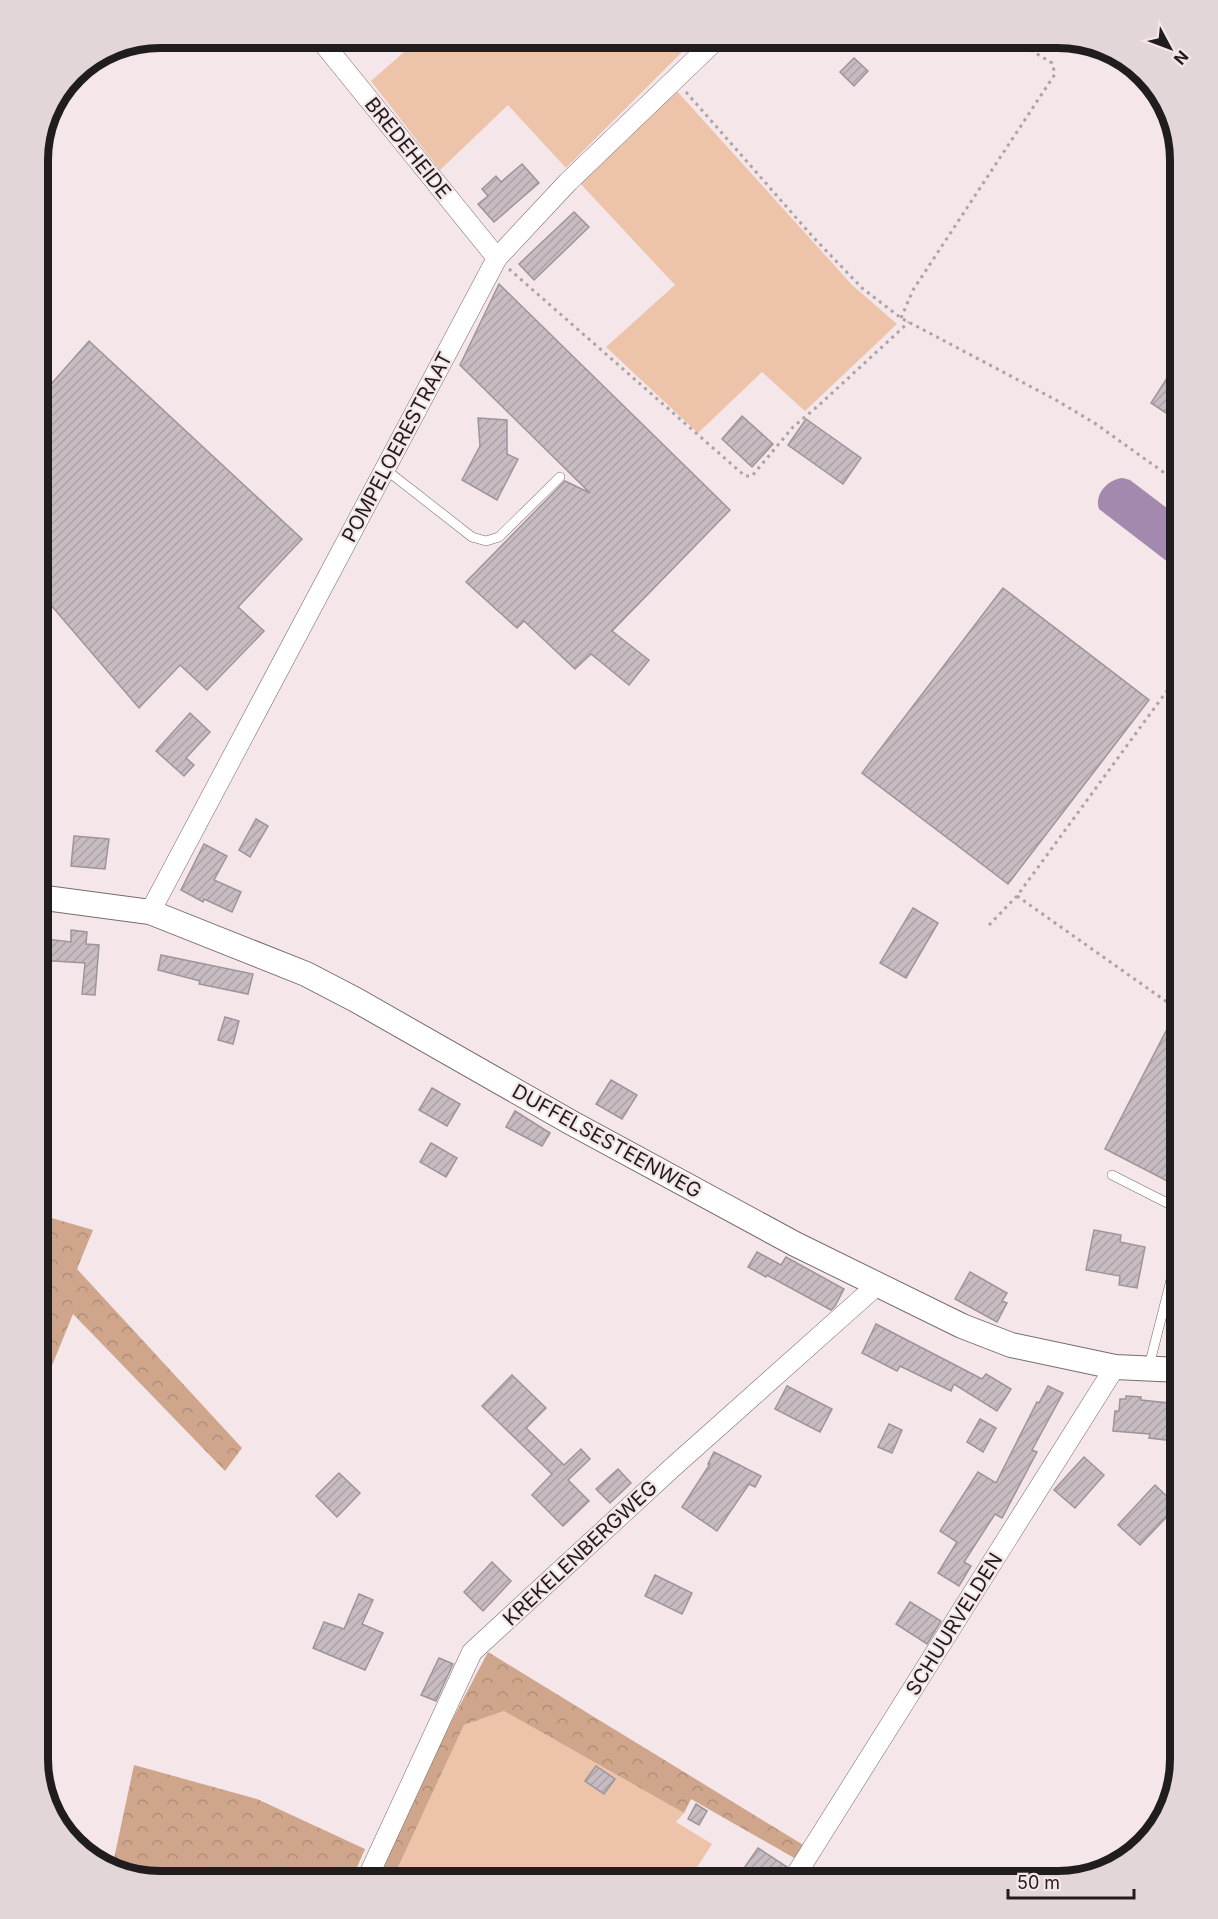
<svg xmlns="http://www.w3.org/2000/svg" width="1218" height="1919" viewBox="0 0 1218 1919" font-family="Inter,sans-serif">
<defs>
<pattern id="forest-crowns" width="20" height="18" patternUnits="userSpaceOnUse" patternTransform="scale(1.5)"><rect width="20" height="18" fill="#cfa68c"/><path d="M2 6a3 3 0 1 1 6 0M12 15a3 3 0 1 1 6 0" fill="none" stroke="#b18e78"/></pattern>
<pattern id="building-hatch" width="6" height="6" patternUnits="userSpaceOnUse" patternTransform="scale(1.5)"><rect width="6" height="6" fill="#c7bcc2"/><path d="M-1 1l2-2M0 6l6-6M5 7l2-2" fill="none" stroke="#aba1a6"/></pattern>
</defs>
<rect width="100%" height="100%" fill="#f4e6e9"/>
<g fill="#edc3a9">
<polygon points="420,38 685,38 690,44 566,168 508,105 440,170 371,81"/>
<polygon points="675,89 852,285 897,324 805,411 762,372 698,433 606,347 675,285 578,181"/>
<polygon points="504,1711 684,1813 676,1822 712,1844 692,1875 701,1881 402,1881 394,1876 464,1725"/>
</g>
<g fill="url(#forest-crowns)">
<polygon points="38,1214 93,1230 77,1269 242,1448 225,1471 73,1314 38,1400"/>
<polygon points="488,1652 805,1846 796,1859 691,1799 684,1813 504,1711 464,1725 394,1876 402,1881 376,1881 449,1726"/>
<polygon points="134,1765 257,1799 365,1849 351,1881 153,1881 112,1868"/>
</g>
<path fill="#a389ae" d="M1123 478 1130 480 1180 518V566H1173L1099 509C1094 494 1108 479 1123 478Z"/>
<g fill="url(#building-hatch)" stroke="#9e949a" stroke-width="1.5">
<polygon points="854,58 868,71 854,86 840,72"/>
<polygon points="522,164 539,183 494,222 478,204 488,196 482,189 496,176 501,182"/>
<polygon points="574,212 589,227 534,280 519,264"/>
<polygon points="499,284 730,510 612,631 649,660 629,685 591,654 575,669 524,621 517,628 466,582 565,481 590,493 460,365"/>
<polygon points="89,341 302,539 238,607 264,631 207,690 180,665 139,708 38,590 38,399"/>
<polygon points="1180,358 1180,422 1151,403"/>
<polygon points="742,416 773,444 752,467 722,439"/>
<polygon points="478,418 507,420 507,454 518,459 497,500 462,480 480,446"/>
<polygon points="806,419 861,458 843,484 788,445"/>
<polygon points="1003,588 1149,700 1008,884 862,773"/>
<polygon points="190,713 210,732 186,758 194,765 184,776 156,751"/>
<polygon points="256,819 268,826 250,857 239,850"/>
<polygon points="74,836 109,839 105,869 71,866"/>
<polygon points="204,844 227,856 214,880 241,892 232,912 204,899 203,902 181,890"/>
<polygon points="913,908 938,923 906,978 880,963"/>
<polygon points="71,930 87,932 86,944 99,945 95,995 82,994 85,963 38,960 38,938 71,942"/>
<polygon points="161,955 253,974 248,994 199,984 200,981 158,970"/>
<polygon points="1180,1004 1180,1171 1173,1184 1105,1149"/>
<polygon points="225,1017 239,1021 233,1044 218,1040"/>
<polygon points="611,1080 637,1095 622,1119 596,1104"/>
<polygon points="432,1088 460,1104 447,1126 419,1110"/>
<polygon points="515,1111 550,1133 542,1146 506,1127"/>
<polygon points="431,1143 457,1158 446,1177 420,1162"/>
<polygon points="1094,1230 1121,1235 1120,1242 1145,1247 1137,1288 1119,1285 1120,1276 1086,1270"/>
<polygon points="757,1252 781,1265 786,1257 844,1289 835,1306 831,1310 767,1275 766,1277 748,1267"/>
<polygon points="970,1272 1007,1293 1002,1301 1007,1303 997,1322 955,1299"/>
<polygon points="876,1324 982,1379 986,1374 1011,1389 997,1411 954,1384 951,1391 900,1366 897,1371 862,1353"/>
<polygon points="512,1375 546,1408 526,1428 564,1465 581,1449 590,1459 568,1480 589,1501 563,1526 532,1495 552,1474 482,1406"/>
<polygon points="787,1386 832,1409 820,1432 775,1409"/>
<polygon points="1048,1386 1063,1393 1032,1450 1037,1452 1002,1518 995,1514 964,1562 971,1566 959,1586 938,1573 957,1542 940,1531 978,1472 996,1483 1037,1402 1039,1403"/>
<polygon points="1126,1396 1141,1397 1141,1400 1179,1404 1174,1441 1149,1438 1150,1434 1113,1431 1115,1411 1119,1411 1120,1399 1126,1399"/>
<polygon points="980,1419 996,1428 983,1452 967,1442"/>
<polygon points="889,1424 902,1430 892,1453 878,1447"/>
<polygon points="714,1452 761,1476 755,1487 749,1484 717,1531 682,1507 710,1464 708,1464"/>
<polygon points="1084,1457 1104,1475 1075,1508 1054,1490"/>
<polygon points="618,1469 631,1483 610,1503 596,1489"/>
<polygon points="339,1473 360,1493 337,1517 316,1496"/>
<polygon points="1155,1485 1177,1506 1140,1545 1118,1525"/>
<polygon points="492,1562 511,1581 483,1611 464,1592"/>
<polygon points="655,1575 692,1593 682,1614 645,1596"/>
<polygon points="359,1594 373,1600 362,1624 383,1633 365,1670 313,1648 324,1622 344,1629"/>
<polygon points="910,1602 941,1621 927,1644 896,1624"/>
<polygon points="439,1658 453,1664 436,1701 421,1695"/>
<polygon points="596,1766 615,1779 604,1794 585,1781"/>
<polygon points="696,1804 707,1811 699,1825 688,1819"/>
<polygon points="758,1848 787,1867 780,1881 758,1881 742,1871"/>
</g>
<g fill="none" stroke-linecap="round" stroke-linejoin="round">
<defs>
<g id="service">
<polyline points="385,469 472,537 486,541 499,537 560,477"/>
<polyline points="1112,1175 1179,1209 1173,1272 1149,1366"/>
<polyline points="1171,1370 1180,1328"/>
</g>
<g id="minor">
<polyline points="319,38 497,258"/>
<polyline points="150,912 497,258 568,182 718,38"/>
<polyline points="366,1881 472,1652 673,1467 876,1286"/>
<polyline points="792,1881 1115,1367"/>
</g>
<polyline id="tertiary" points="38,897 150,912 306,974 356,1000 570,1122 795,1244 962,1326 1011,1345 1115,1367 1180,1370"/>
</defs>
<use href="#service" stroke="#786c6e" stroke-width="10"/>
<use href="#minor" stroke="#786c6e" stroke-width="21"/>
<use href="#tertiary" stroke="#786c6e" stroke-width="26"/>
<g stroke="#ada3a5" stroke-width="3" stroke-dasharray="3 4.5" stroke-linecap="butt">
<polyline points="686,92 813,237 862,288 901,318 1056,400 1096,424 1180,484"/>
<polyline points="509,269 745,476 752,476 793,427 818,406 909,322"/>
<polyline points="901,318 913,290 1055,74 1052,63 1011,38"/>
<polyline points="1017,896 1167,1002 1180,977"/>
<polyline points="989,925 1017,896 1180,673"/>
</g>
<use href="#service" stroke="#fff" stroke-width="9"/>
<use href="#minor" stroke="#fff" stroke-width="20"/>
<use href="#tertiary" stroke="#fff" stroke-width="24"/>
</g>
<g text-anchor="middle" dominant-baseline="central" stroke-width="4.5" stroke-linejoin="round" paint-order="stroke">
<g font-size="20" fill="#211d1e" stroke="#f4e6e9">
<text transform="translate(408 148) rotate(51)">BREDEHEIDE</text>
<text transform="translate(397 447) rotate(-62)">POMPELOERESTRAAT</text>
<text transform="translate(607 1141) rotate(29)">DUFFELSESTEENWEG</text>
<text transform="translate(580 1553) rotate(-43)">KREKELENBERGWEG</text>
<text transform="translate(954 1624) rotate(-58)">SCHUURVELDEN</text>
</g>
</g>
<path d="M0 0H1218V1919H0ZM160 48H1058A112 112 0 0 1 1170 160V1759A112 112 0 0 1 1058 1871H160A112 112 0 0 1 48 1759V160A112 112 0 0 1 160 48Z" fill="#e3d6d9" fill-rule="evenodd"/>
<path fill="none" stroke="#211d1e" stroke-width="8" d="M160 48H1058A112 112 0 0 1 1170 160V1759A112 112 0 0 1 1058 1871H160A112 112 0 0 1 48 1759V160A112 112 0 0 1 160 48Z"/>
<g transform="translate(1170 48) rotate(131)" stroke="#f4e6e9" stroke-width="4.5" paint-order="stroke">
<path d="M0-4.5L10 22L0 15L-10 22Z" fill="#211d1e"/>
<text y="-9" font-size="16" font-weight="bold" text-anchor="middle" fill="#211d1e">N</text>
</g>
<path d="M1008 1889v9h126v-9" fill="none" stroke="#211d1e" stroke-width="3"/>
<text x="1017" y="1889" font-size="18" fill="#211d1e" stroke="#f4e6e9" stroke-width="4.5" paint-order="stroke">50 m</text>
</svg>
